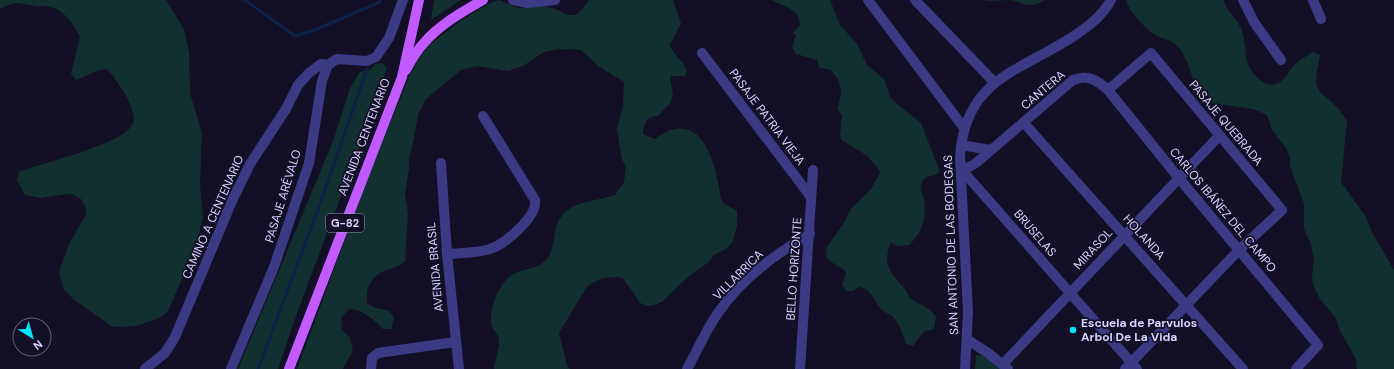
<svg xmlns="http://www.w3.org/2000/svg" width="1394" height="369" viewBox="0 0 1394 369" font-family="'DM Sans',sans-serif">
<rect width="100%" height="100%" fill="#130f26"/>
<g fill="#12302f">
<path d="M0 0H166L184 29 189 53 190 93 202 133 200 184 203 218 195 249 167 313 159 318 136 326 113 327 73 299 63 288 59 272 70 242 86 215 85 206 81 199 74 195 67 194 41 198 25 195 17 180 19 172C41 163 126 144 133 123 138 109 116 79 107 69L99 70 76 80 71 74 80 37C73 23 63 7 44 6 41 6 38 7 35 6 18 4 17 0 0 9Z"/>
<polygon points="434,0 461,0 431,20"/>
<path d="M499 0 518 8 542 6 556 9 567 15H575L582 10 589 0H673L681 23 670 45C673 56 684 59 687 73L685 76H673L670 77 673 94 671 102 658 116C646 116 644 123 643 134L655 139C659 136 665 132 671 130 709 118 717 177 722 202L737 211V226L732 243 726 249 713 255 709 262 689 276 662 302 654 305 647 306 640 303 623 278C609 275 598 278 587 287L559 333 567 365 570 369H494C495 360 500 348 499 339 499 335 493 330 492 326 488 311 497 288 508 278 518 268 535 271 546 260 552 253 554 241 555 232 561 200 591 203 615 195L624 182 626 167 622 160 617 129 623 106 624 82 598 66 581 50 559 49 544 52 523 66 508 71 477 66 461 70 426 99 419 112 409 161V170L405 193 408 214 405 261C392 273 377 266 368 288 366 293 368 298 366 303L373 307 389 311 394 318 391 329H383C374 320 363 309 349 309L341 318 342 330 350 338 353 350 343 369H297L373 164 410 75 420 56 428 46 462 20 490 3Z"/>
<path d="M771 0H830L840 25 857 44 867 65 884 79 891 99 921 123 940 172C935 177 927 174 923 180 919 186 923 194 924 201 927 218 921 234 909 245L897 246 891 242C882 264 890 273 905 289 907 292 908 296 911 299 920 305 930 307 936 317L934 329 923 332 913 346 906 344C903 335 900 324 892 316 888 313 882 311 879 307 874 299 870 289 860 287L853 291H846L842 285 846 274 844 270 828 260 826 256 827 247 845 221 850 210 871 189 880 173C878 165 871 163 868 156L841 140 840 136 842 115 837 109C843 91 843 85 831 70L820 68 817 60 796 54 792 47 796 35 793 33 800 25C800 9 783 6 771 0Z"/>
<path d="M983 0H1045C1026 11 1025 1 1009 0 1000 0 992 2 983 0Z"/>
<path d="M1126 0H1223C1227 11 1236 18 1241 28 1245 39 1245 50 1247 61 1250 73 1264 88 1276 84 1284 81 1289 72 1293 66 1299 60 1307 56 1313 52L1320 55 1316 77V85L1320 92 1338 108 1347 121 1341 182 1366 217 1371 230 1394 270V369H1357L1356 359 1341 333 1335 317 1320 299 1313 285 1312 278 1314 260 1311 244 1304 229V204L1290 166V158L1286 148 1272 130 1267 115 1253 109 1206 102C1191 87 1192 63 1178 47 1172 40 1166 40 1159 37 1147 31 1130 13 1126 0Z"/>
<path d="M382 63 387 67C355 169 311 267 278 369H238L333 141 350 88 360 72 371 69 375 64Z"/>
<polygon points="976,355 984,356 1000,369 975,369"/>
</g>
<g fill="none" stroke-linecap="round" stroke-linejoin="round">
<g stroke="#0c2248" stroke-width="3">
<polyline points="245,0 295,36 317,29 380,2 380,0"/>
<polyline points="258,369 324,193 367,69"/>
</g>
<g stroke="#3d3a85" stroke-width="10">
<polyline points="513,0 527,3 555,0"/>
<polyline points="868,0 964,128"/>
<polyline points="915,0 994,82"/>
<polyline points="1243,0 1254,22 1281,60"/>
<polyline points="1313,0 1321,19"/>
<polyline points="702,53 811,197"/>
<polyline points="1108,90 1151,53 1282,210 1239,250 1125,369"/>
<polyline points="1024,123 1243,369"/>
<polyline points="961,145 991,150"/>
<polyline points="441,163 447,254 459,369"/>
<path d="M961 169 969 167 976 163 1073 80C1088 74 1097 80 1108 90L1178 177 1318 345 1296 369"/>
<polyline points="961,169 1137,369"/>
<path d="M447 254C461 253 477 253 490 249 505 244 538 216 535 200L483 116"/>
<polyline points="968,340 988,353 1008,369"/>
<polyline points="1003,364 1219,136"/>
<polyline points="145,369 165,353 175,337 232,201 250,164 286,109 298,85 309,73 321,64 328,65"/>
<polyline points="231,369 274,267 309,163 322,81 328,65 337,59 367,61 376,57 389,38 403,0"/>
<polyline points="371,369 372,358 378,353 455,342"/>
<path d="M687 369C697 351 706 330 718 313 741 279 775 254 810 234"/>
<polyline points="800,369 813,170"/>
<path d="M965 369 968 312 960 157C965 77 1021 72 1077 34 1090 25 1103 15 1111 0"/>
</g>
<g stroke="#c25bff" stroke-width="10">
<path d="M406 70C411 61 416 51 423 44 439 25 462 12 483 0"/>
<polyline points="289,369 402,77 419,0"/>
</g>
</g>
<circle fill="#00e5ff" stroke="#130f26" stroke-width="1.5" cx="1073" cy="330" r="4"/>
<g text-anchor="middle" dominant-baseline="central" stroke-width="3.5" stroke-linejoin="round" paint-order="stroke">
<rect fill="#130f26" stroke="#9e99be" stroke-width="1" x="326" y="214" width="38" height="18" rx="3"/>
<g font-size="11" font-weight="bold" fill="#d9d4ff">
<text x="345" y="223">G-82</text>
</g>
<g font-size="12" fill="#d9d4ff" stroke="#130f26">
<text transform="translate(1043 90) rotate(-40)">CANTERA</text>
<text transform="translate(767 117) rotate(53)">PASAJE PATRIA VIEJA</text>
<text transform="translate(1226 123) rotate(50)">PASAJE QUEBRADA</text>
<text transform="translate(364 137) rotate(-69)">AVENIDA CENTENARIO</text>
<text transform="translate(283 196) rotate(-73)">PASAJE ARÉVALO</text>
<text transform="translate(1223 210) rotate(50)">CARLOS IBÁÑEZ DEL CAMPO</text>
<text transform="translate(213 217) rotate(-66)">CAMINO A CENTENARIO</text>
<text transform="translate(1035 233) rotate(49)">BRUSELAS</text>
<text transform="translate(1144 237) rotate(48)">HOLANDA</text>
<text transform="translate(951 245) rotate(-92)">SAN ANTONIO DE LAS BODEGAS</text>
<text transform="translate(1093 249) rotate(-47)">MIRASOL</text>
<text transform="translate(435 267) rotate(-95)">AVENIDA BRASIL</text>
<text transform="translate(794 269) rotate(-86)">BELLO HORIZONTE</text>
<text transform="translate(738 275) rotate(-45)">VILLARRICA</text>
</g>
<g font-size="12" font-weight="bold" fill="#d9d4ff" stroke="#130f26" text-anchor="start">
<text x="1081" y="323">Escuela de Parvulos<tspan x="1081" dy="14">Arbol De La Vida</tspan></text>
</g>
</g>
<g transform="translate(32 337) rotate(143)"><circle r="19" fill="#130f26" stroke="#625e7d"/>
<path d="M0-3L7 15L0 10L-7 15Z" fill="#00e5ff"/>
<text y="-6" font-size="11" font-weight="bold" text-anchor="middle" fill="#d9d4ff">N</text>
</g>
</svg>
